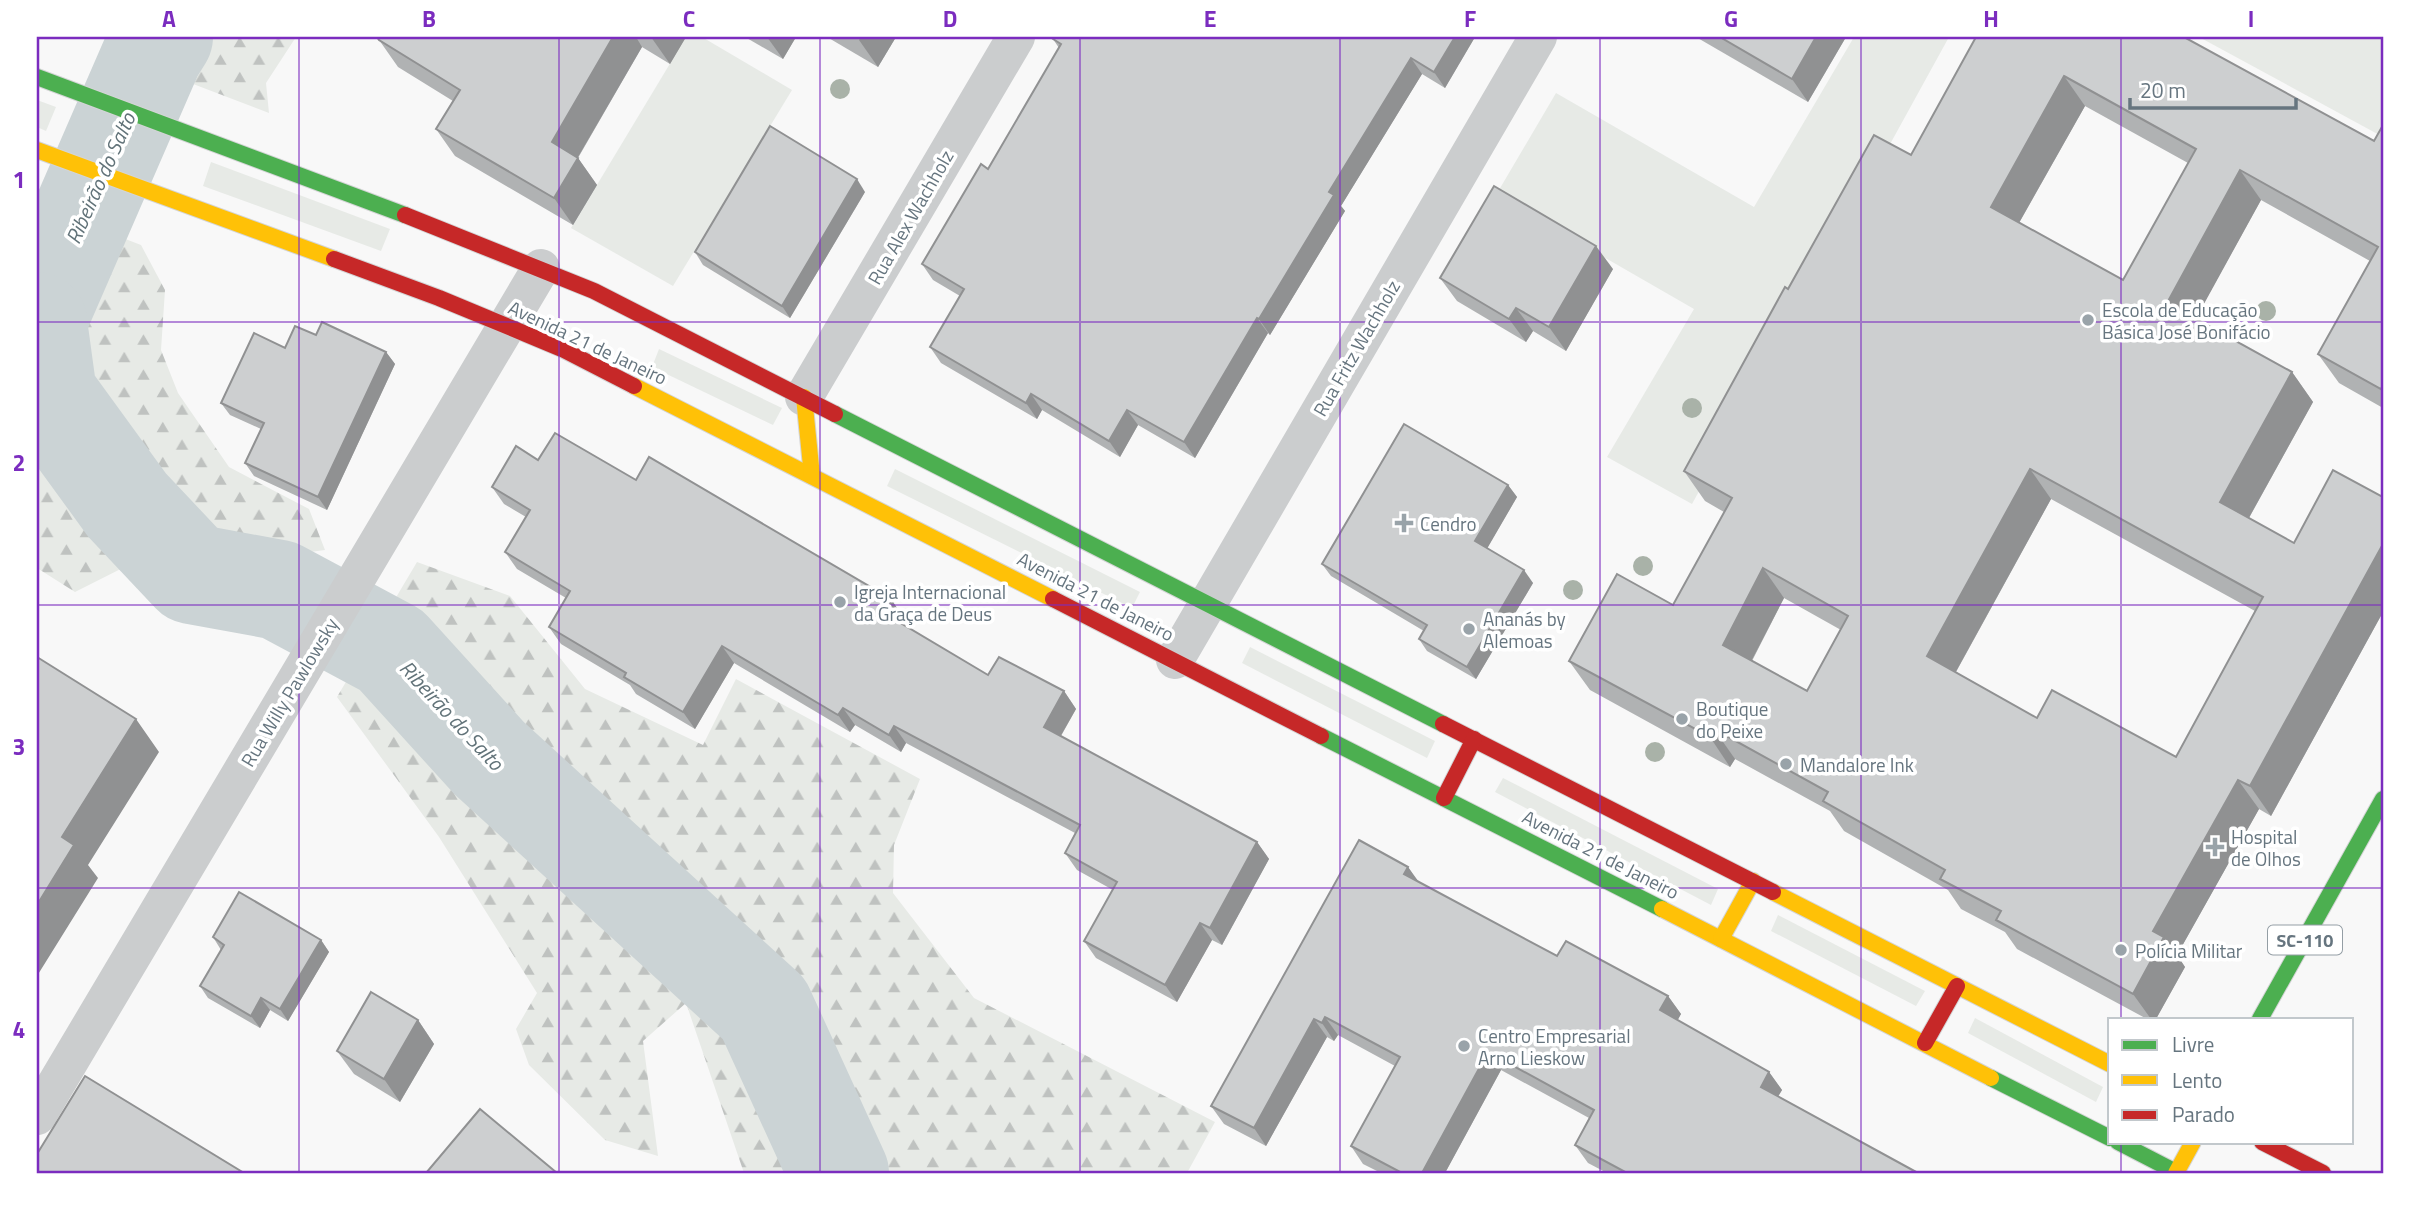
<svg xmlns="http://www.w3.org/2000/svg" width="2420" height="1210" viewBox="0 0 2420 1210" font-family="'Titillium Web',sans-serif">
<defs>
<pattern id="forest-firs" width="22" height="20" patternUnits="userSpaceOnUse" patternTransform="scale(1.75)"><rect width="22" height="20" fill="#e7eae6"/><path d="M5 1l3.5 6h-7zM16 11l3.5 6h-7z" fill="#bfc2c0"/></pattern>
</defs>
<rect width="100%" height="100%" fill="#f8f8f8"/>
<g fill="#e7eae6">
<polygon points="686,37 702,37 792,90 673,286 571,228"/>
<polygon points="1854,37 1949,37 1692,504 1607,457 1694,309 1496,195 1556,93 1754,207"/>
<polygon points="2199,37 2383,37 2383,137"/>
<polygon points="37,100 56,107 46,131 37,127"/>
<polygon points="211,162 390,229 381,251 203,186"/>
<polygon points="659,349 782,408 773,425 652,367"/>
<polygon points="895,469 1140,592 1132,608 887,486"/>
<polygon points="1250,647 1435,741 1427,758 1242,663"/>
<polygon points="1503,778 1718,889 1711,905 1495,792"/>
<polygon points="1778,915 1925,991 1916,1006 1771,931"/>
<polygon points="1975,1018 2103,1087 2096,1102 1968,1033"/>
</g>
<g fill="url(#forest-firs)">
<polygon points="167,37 296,37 266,83 269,113 180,79"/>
<polygon points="37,205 141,245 165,290 161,350 178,393 229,467 309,509 325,550 280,556 192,533 75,592 37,568"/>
<polygon points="417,562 510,596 585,689 703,745 736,679 920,779 894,845 893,893 974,998 1215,1122 1187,1173 744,1173 686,1003 643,1041 658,1156 605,1140 529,1065 516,1029 537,993 439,837 337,697"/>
</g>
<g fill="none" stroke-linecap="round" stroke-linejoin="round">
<g stroke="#cbd3d5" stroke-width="100">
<polyline points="37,320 153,53 163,37"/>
<polyline points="37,322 47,395 127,505 192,574 279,590 391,650 489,758 764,1009 839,1173"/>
</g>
<defs>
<g id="fast">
<polyline points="37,77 405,215"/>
<polyline points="835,414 1443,724"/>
<polyline points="1321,736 1662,909"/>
<polyline points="2260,1019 2383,799"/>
<polyline points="1991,1078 2110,1138"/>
<polyline points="2118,1142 2176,1172"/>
</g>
<g id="slow">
<polyline points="37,150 334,259"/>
<polyline points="634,386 1053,599"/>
<polyline points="804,397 812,476"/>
<polyline points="1773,892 2110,1064"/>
<polyline points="1662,909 1991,1078"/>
<polyline points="1721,939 1753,881"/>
<polyline points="2176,1173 2193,1142"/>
</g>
<g id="jam">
<polyline points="405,215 594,291 835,414"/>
<polyline points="334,259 439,298 562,349 634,386"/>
<polyline points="1053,599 1321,736"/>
<polyline points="1443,724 1773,892"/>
<polyline points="1444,798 1474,739"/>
<polyline points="1925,1043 1957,986"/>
<polyline points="2262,1142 2323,1173"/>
</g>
</defs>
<use href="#fast" stroke="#d4d5d6" stroke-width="18"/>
<use href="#slow" stroke="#d4d5d6" stroke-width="18"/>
<use href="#jam" stroke="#d4d5d6" stroke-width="18"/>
<g stroke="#cbcdce" stroke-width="38">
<polyline points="804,397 1016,37"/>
<polyline points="1175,660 1538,37"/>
<polyline points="37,1116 541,268"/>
</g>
<use href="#fast" stroke="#4caf50" stroke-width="16"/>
<use href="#slow" stroke="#ffc107" stroke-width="16"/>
<use href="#jam" stroke="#c62828" stroke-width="16"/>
</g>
<g fill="#a9b2a8">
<circle cx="840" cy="89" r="10"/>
<circle cx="2266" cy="311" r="10"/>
<circle cx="1692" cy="408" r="10"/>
<circle cx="1643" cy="566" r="10"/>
<circle cx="1573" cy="590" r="10"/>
<circle cx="1655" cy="752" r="10"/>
</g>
<g fill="#b0b2b3" fill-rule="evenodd">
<polygon points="377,37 686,37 670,64 642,47 578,158 597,185 573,225 455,156 436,129 453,101 398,67"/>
<polygon points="745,37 796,37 783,59"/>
<polygon points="827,37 896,37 878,67"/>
<polygon points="1054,37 1475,37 1445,88 1422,74 1341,206 1345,211 1270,335 1268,333 1195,458 1138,425 1120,457 1042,410 1037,419 941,363 930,347 960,296 933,280 922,264 988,169 1059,48 1053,39"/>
<polygon points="1696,37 1846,37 1808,102"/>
<path d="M1976 37 2374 141 2383 125V408L2339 383 2318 354 2370 261 2261 200 2195 319 2292 372 2313 402 2249 518 2294 543 2383 497V612L2271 816 2259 809 2177 955 2185 967 2156 1019H2147L2017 949 2005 932 1961 909 1948 890 1844 831 1830 811 1735 759 1730 767 1590 690 1569 661 1673 605 1724 512 1705 501 1684 471 1788 289 1911 155ZM2085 106 2188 163 2123 280 2019 223ZM2051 499 2255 611 2176 757 2037 718 1956 672ZM1784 598 1841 630 1807 691 1752 661Z"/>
<polygon points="865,192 790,318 703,265 695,252"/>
<polygon points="1613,269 1566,351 1533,331 1526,342 1457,301 1440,278"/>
<polygon points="316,335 386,352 395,364 327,510 254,476 245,463 261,429 230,415 221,403 285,348"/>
<polygon points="538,460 636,480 891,599 903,617 900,623 988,675 1064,691 1076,709 1061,736 1257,842 1269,859 1222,945 1212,940 1177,1002 1096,958 1084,941 1113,890 1077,870 1065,853 1075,833 906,743 901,752 855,725 850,732 734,663 695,729 636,694 630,685 561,644 549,627 566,598 517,569 505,552 526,517 504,504 492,487"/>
<polygon points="1508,485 1517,497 1487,548 1533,583 1476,679 1427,651 1419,639 1424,631 1331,576 1322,564"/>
<polygon points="1408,867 1418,882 1557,956 1668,996 1681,1014 1677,1020 1769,1072 1782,1090 1778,1096 1918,1173 1607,1173 1588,1163 1575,1145 1589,1118 1501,1070 1445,1173 1381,1173 1363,1164 1351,1146 1395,1066 1338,1035 1334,1041 1327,1037 1266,1146 1224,1124 1211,1106"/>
<polygon points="213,937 321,940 329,952 288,1021 270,1010 260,1028 208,998 200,986 221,950"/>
<polygon points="418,1020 434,1044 400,1102 354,1074 337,1051"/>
</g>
<g fill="#909192">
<polygon points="613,37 636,37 642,47 571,169 552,142"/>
<polygon points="651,37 686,37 670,64"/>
<polygon points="767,37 796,37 783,59"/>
<polygon points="861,37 896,37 878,67 859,40"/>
<polygon points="1455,37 1475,37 1445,88 1434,72"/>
<polygon points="1816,37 1846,37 1808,102 1792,79"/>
<polygon points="1411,58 1422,74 1341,206 1345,211 1270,335 1259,319 1329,192"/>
<polygon points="2064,76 2085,106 2011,237 1991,207"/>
<polygon points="578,158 597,185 573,225 554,198"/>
<polygon points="2240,170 2261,200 2188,333 2167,303"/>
<polygon points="857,179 865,192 790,318 782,306"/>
<polygon points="1596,246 1613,269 1566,351 1549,327"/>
<polygon points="1516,308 1533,331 1526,342 1509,319"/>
<polygon points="1257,318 1268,333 1195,458 1184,442"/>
<polygon points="386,352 395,364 327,510 318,497"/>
<polygon points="2292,372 2313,402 2241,532 2220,502"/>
<polygon points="1031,394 1042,410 1037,419 1026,403"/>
<polygon points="1127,410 1138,425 1120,457 1109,441"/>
<polygon points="2030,469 2051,499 1948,686 1927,656"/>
<polygon points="1508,485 1517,497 1484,554 1475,541"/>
<polygon points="2383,544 2383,612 2271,816 2250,786"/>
<polygon points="1763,568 1784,598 1744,675 1723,645"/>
<polygon points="1524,570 1533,583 1476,679 1467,667"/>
<polygon points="891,599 903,617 896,630 884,613"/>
<polygon points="722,646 734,663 695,729 683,712"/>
<polygon points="1064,691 1076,709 1056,744 1044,727"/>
<polygon points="843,708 855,725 850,732 838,715"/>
<polygon points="136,719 159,752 88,865 98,878 37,976 37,905 62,837"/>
<polygon points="894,726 906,743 901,752 889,735"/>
<polygon points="1714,729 1735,759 1730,767 1710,737"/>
<polygon points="2238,780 2259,809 2177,955 2185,967 2156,1019 2151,1019 2133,994 2153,931"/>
<polygon points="1257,842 1269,859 1222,945 1210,928"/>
<polygon points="1408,867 1421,885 1404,874"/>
<polygon points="1200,923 1212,940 1177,1002 1165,985"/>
<polygon points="321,940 329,952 288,1021 280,1009"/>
<polygon points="1668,996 1681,1014 1673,1029 1660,1010"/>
<polygon points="261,998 270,1010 260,1028 251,1016"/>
<polygon points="1325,1017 1338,1035 1334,1041 1322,1023"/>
<polygon points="1314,1019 1327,1037 1266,1146 1254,1128"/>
<polygon points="418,1020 434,1044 400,1102 384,1079"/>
<polygon points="1488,1052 1501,1070 1445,1173 1422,1173"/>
<polygon points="1769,1072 1782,1090 1773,1105 1761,1087"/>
</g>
<g fill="#cdcfd0" stroke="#909192" stroke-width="2" fill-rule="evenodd">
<polygon points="377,37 613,37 552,142 578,158 554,198 436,129 460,90 379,40"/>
<polygon points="1054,37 1455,37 1434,72 1411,58 1329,192 1334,195 1259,319 1257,318 1184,442 1127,410 1109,441 1031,394 1026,403 930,347 964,289 922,264 981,164 988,169 1061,44 1053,39"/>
<polygon points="1720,37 1816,37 1792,79"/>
<path d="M1976 37H2184L2374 141 2383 125V385L2381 389 2318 354 2378 247 2240 170 2167 303 2292 372 2220 502 2294 543 2333 470 2383 497V544L2250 786 2238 780 2153 931 2164 937 2133 994 1996 920 2001 911 1940 879 1945 870 1823 801 1828 792 1714 729 1710 737 1569 661 1617 574 1673 605 1732 498 1684 471 1785 287 1788 289 1874 135 1911 155ZM2064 76 2196 149 2123 280 1991 207ZM2030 469 2263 597 2176 757 2052 690 2037 718 1927 656ZM1763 568 1848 616 1807 691 1723 645Z"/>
<polygon points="770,126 857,179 782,306 695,252"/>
<polygon points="1494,186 1596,246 1549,327 1516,308 1509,319 1440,278"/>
<polygon points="322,322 386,352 318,497 245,463 264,423 221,403 254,333 285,348 295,326 316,335"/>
<polygon points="1404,424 1508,485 1475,541 1524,570 1467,667 1419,639 1427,625 1322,564"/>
<polygon points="555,433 636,480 649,457 891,599 884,613 988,675 999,657 1064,691 1044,727 1257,842 1210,928 1200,923 1165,985 1084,941 1117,882 1065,853 1080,825 894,726 889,735 843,708 838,715 722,646 683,712 624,677 626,673 549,627 570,591 505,552 530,510 492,487 516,446 538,460"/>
<polygon points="37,657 136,719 62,837 74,845 37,905"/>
<polygon points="1359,840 1408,867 1404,874 1557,956 1566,941 1668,996 1660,1010 1769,1072 1761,1087 1918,1173 1627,1173 1575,1145 1594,1110 1488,1052 1422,1173 1402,1173 1351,1146 1400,1057 1325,1017 1322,1023 1314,1019 1254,1128 1211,1106"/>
<polygon points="239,892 321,940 280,1009 261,998 251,1016 200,986 224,945 213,937"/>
<polygon points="371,992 418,1020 384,1079 337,1051"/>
<polygon points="85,1076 244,1173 37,1173 37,1154"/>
<polygon points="480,1109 557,1173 426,1173"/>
</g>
<path fill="none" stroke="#7b2cbf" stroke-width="2" stroke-opacity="0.55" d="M299 37V1173M559 37V1173M820 37V1173M1080 37V1173M1340 37V1173M1600 37V1173M1861 37V1173M2121 37V1019M37 322H2383M37 605H2383M37 888H2383M2121 1142V1173"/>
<g fill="#99a3a9" stroke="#fff" stroke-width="2.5">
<circle cx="2088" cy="320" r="7"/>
<path d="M1400.5 512.5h7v7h7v7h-7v7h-7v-7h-7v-7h7z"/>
<circle cx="840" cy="602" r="7"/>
<circle cx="1469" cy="629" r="7"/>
<circle cx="1682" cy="719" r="7"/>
<circle cx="1786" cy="764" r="7"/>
<path d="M2211.5 836.5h7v7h7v7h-7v7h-7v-7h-7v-7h7z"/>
<circle cx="2121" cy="950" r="7"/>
<circle cx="1464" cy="1046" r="7"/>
</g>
<g text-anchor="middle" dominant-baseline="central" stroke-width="7" stroke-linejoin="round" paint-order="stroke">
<rect fill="#fff" stroke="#949ea5" stroke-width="2" x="2268" y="925.5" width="74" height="29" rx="5"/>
<g font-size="18" font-weight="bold" fill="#66757f">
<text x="2305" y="940">SC-110</text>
</g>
<g font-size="19" fill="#66757f" stroke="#fff">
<text transform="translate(910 217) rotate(-60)">Rua Alex Wachholz</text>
<text transform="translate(588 342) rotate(25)">Avenida 21 de Janeiro</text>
<text transform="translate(1356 348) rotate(-60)">Rua Fritz Wachholz</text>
<text transform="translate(1096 596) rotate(27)">Avenida 21 de Janeiro</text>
<text transform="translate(289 692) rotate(-59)">Rua Willy Pawlowsky</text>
<text transform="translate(1601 854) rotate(27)">Avenida 21 de Janeiro</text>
</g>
<g font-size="19" fill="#66757f" stroke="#fff" text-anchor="start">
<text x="2102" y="309">Escola de Educação<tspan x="2102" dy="22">Básica José Bonifácio</tspan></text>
<text x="1420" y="523">Cendro</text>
<text x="854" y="591">Igreja Internacional<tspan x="854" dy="22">da Graça de Deus</tspan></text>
<text x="1483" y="618">Ananás by<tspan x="1483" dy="22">Alemoas</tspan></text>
<text x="1696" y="708">Boutique<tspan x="1696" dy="22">do Peixe</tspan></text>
<text x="1800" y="764">Mandalore Ink</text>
<text x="2231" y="836">Hospital<tspan x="2231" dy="22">de Olhos</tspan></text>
<text x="2135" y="950">Polícia Militar</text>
<text x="1478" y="1035">Centro Empresarial<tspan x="1478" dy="22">Arno Lieskow</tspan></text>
</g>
<g font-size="21" font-style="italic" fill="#627379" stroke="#fff">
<text transform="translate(100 178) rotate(-66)">Ribeirão do Salto</text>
<text transform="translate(452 715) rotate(47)">Ribeirão do Salto</text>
</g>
</g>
<rect width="2420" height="1210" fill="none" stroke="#ffffff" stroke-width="77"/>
<rect x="2108" y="1018" width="245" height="126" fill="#ffffff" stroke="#c2c8cc" stroke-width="2"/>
<rect x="2122" y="1040" width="35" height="10" fill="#4caf50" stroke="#c2c8cc" stroke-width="2"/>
<text x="2172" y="1052" font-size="21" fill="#66757f">Livre</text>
<rect x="2122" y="1075" width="35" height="10" fill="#ffc107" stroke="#c2c8cc" stroke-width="2"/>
<text x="2172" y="1088" font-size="21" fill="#66757f">Lento</text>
<rect x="2122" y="1110" width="35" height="10" fill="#c62828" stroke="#c2c8cc" stroke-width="2"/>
<text x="2172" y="1122" font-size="21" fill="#66757f">Parado</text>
<path d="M2130 98v10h166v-10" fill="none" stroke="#66757f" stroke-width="3.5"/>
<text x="2140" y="98" font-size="21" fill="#66757f" stroke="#ffffff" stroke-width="5" paint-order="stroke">20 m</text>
<rect x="38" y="38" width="2344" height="1134" fill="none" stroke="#7b2cbf" stroke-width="2.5"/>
<g font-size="23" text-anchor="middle" font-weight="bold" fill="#7b2cbf">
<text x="169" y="27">A</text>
<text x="429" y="27">B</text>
<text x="689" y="27">C</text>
<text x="950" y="27">D</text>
<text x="1210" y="27">E</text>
<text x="1470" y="27">F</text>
<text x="1731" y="27">G</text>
<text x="1991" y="27">H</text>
<text x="2251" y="27">I</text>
<text x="19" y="188">1</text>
<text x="19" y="471">2</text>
<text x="19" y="755">3</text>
<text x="19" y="1038">4</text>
</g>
</svg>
